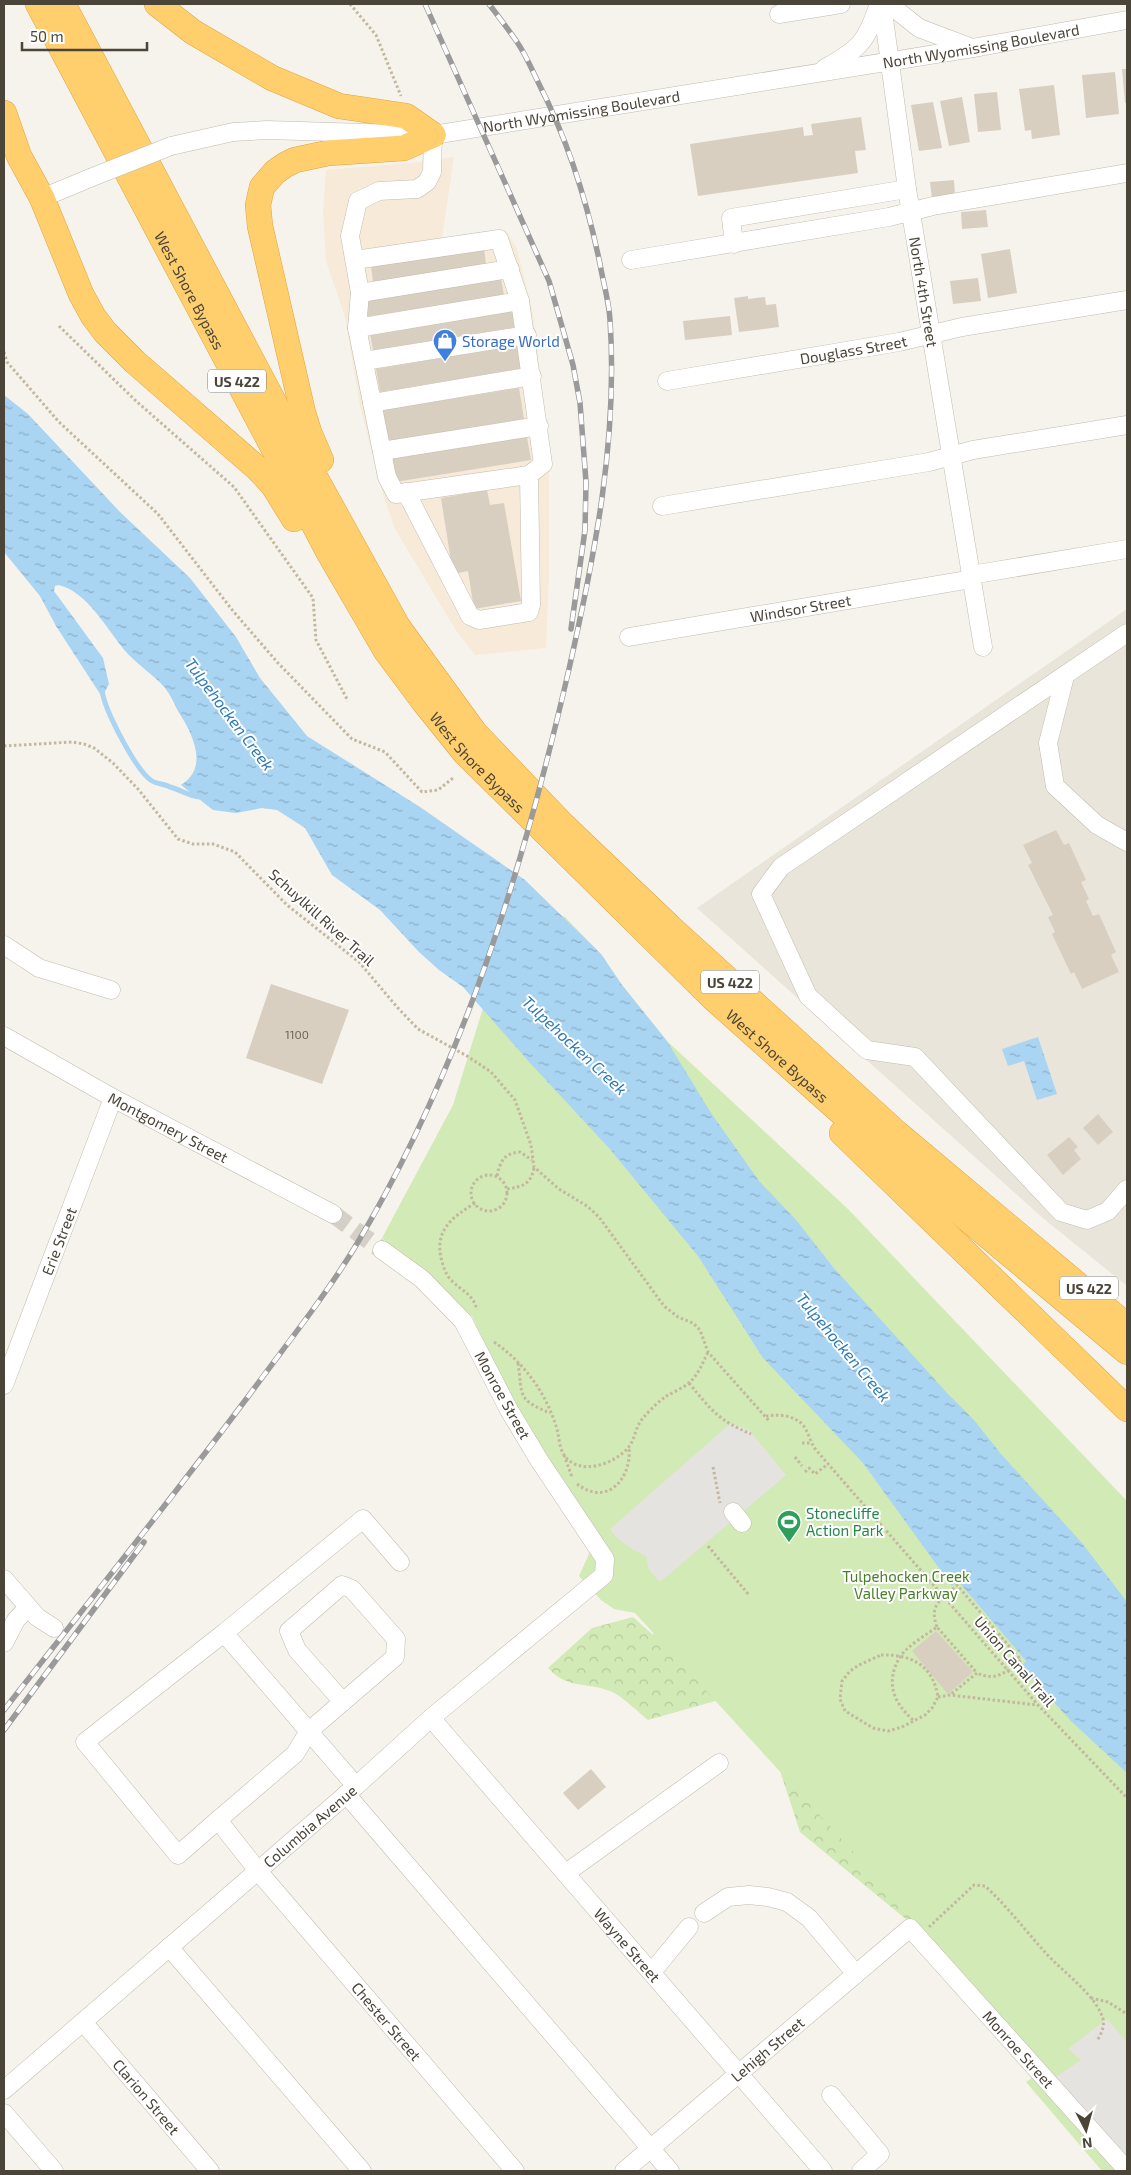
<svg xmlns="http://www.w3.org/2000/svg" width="1131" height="2175" viewBox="0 0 1131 2175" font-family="'Exo 2',sans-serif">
<defs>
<pattern id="forest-crowns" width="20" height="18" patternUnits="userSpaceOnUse" patternTransform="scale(1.25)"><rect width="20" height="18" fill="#d2eab5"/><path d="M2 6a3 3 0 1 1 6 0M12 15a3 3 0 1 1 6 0" fill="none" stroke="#b6ca9c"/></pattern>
<pattern id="water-ripples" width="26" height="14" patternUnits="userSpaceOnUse" patternTransform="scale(1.25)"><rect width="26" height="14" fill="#a9d4f2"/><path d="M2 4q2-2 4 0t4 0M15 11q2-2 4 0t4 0" fill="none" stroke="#8caec5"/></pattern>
</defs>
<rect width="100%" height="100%" fill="#f6f3ec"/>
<polygon fill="#eae5da" points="1127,609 1127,1286 1044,1219 697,908"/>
<polygon fill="#f7ead8" points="454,157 442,238 506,230 517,249 533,313 549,453 549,576 546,648 475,655 455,629 395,529 384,498 360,406 345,317 326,261 323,211 326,170 420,162"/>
<path fill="url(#forest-crowns)" d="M809 1605 806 1622 824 1683 840 1760 872 1784 921 1748 970 1733 996 1732 1016 1728 1029 1743 1025 1768 1030 1824 1046 1887 1083 1946 1104 1956 1118 1948 1109 1920 1120 1907 1127 1902V1992L1088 1984 979 1871 966 1866 956 1875 928 1923 922 1929 913 1925 800 1832 770 1740 733 1696 648 1720C638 1712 621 1695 610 1691 586 1682 567 1689 548 1668L592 1628 633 1617 652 1634 718 1638 744 1633Z"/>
<polygon fill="#d2eab5" points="564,916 601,954 622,985 667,1041 848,1209 1127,1501 1127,2171 1102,2171 1026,2082 1044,2069 912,1916 635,1613 614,1609 601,1600 579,1576 598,1534 529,1429 497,1373 472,1316 382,1238 453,1105 483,1008"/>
<g fill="#e5e3e0">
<polygon points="731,1423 749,1430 786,1475 660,1582 649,1570 646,1556 632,1549 616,1537 610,1529"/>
<polygon points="1107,2019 1127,2042 1127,2171 1115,2171 1042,2086 1081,2060 1068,2049"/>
</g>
<g fill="url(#water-ripples)">
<path d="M4 395 28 414 120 512 190 578 236 637 260 678 307 736 420 807 525 880 601 954 622 985 667 1041 711 1113 759 1181 797 1221 833 1267 947 1393 974 1420 1001 1454 1082 1543 1127 1602V1773L1071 1721 1021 1666 1026 1661 958 1581 952 1586 863 1463 763 1358 698 1256 609 1148 531 1064 463 987 439 970 419 952 380 910 332 875 305 828 277 810 262 808 236 813 213 810 181 785C210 767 192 733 178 711 174 703 170 694 165 688 154 675 139 666 128 654 108 632 88 591 58 585L55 586 54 591 103 658 109 684 102 697 56 626 40 596 4 552Z"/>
<polygon points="1038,1037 1057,1094 1037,1100 1024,1061 1008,1066 1002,1049"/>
</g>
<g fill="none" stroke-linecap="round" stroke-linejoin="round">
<path stroke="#a9d4f2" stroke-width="5" d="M102 690C104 709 136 771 152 781 157 784 165 784 170 787 181 790 189 796 200 797"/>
</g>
<g fill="#d8cfc1">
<polygon points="1122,69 1127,69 1127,103 1125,103"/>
<polygon points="1115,72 1119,114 1086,118 1082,75"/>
<polygon points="1054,85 1060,135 1032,139 1031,130 1025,131 1019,89"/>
<polygon points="997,92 1001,130 978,132 974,94"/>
<polygon points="962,97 970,142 949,146 940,101"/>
<polygon points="933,102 942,148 919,151 911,105"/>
<polygon points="861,117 866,150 855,151 858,173 698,196 690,144 803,127 804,136 813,135 811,124"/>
<polygon points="954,180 955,196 932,199 930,182"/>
<polygon points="986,210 988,227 962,229 961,212"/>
<polygon points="484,248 486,264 373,282 371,266"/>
<polygon points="1010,249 1017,293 988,298 981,254"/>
<polygon points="978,278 981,301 953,304 950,281"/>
<polygon points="501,279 504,295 368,317 365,301"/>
<polygon points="748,296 748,299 765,297 766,305 776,304 779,327 739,332 734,298"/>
<polygon points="514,311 517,327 373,350 370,334"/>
<polygon points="730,316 732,335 685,340 683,321"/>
<polygon points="520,345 524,368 380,392 376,369"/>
<polygon points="519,388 524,419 388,441 383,410"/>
<polygon points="527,437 531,460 395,482 391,459"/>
<polygon points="487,490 490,505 504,503 521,601 474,609 468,571 453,574 441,498"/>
<polygon points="1056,830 1064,845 1069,843 1086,880 1081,882 1089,899 1086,901 1093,916 1099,914 1116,952 1111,955 1119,972 1082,989 1074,972 1071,974 1052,934 1055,932 1048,917 1053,915 1028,865 1032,863 1023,845"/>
<polygon points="271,984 349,1010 322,1084 246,1058"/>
<polygon points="1098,1114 1113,1132 1098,1145 1083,1128"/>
<polygon points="1069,1137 1078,1147 1074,1150 1081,1159 1063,1175 1047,1155"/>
<polygon points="936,1631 973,1672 948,1694 912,1651"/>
<polygon points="591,1769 606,1787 578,1810 563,1793"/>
</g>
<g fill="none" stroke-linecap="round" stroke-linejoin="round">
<polyline stroke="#d4d0c8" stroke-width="18" stroke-dasharray="18 9" stroke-linecap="butt" points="333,1214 382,1250"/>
<defs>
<g id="minor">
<path id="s1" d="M882 4 907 189 983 647"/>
<polyline points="889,4 919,28 972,48"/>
<polyline points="779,14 841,4"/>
<path d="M825 68C861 48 866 42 879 4"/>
<path id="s2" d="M171 146 233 132 267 130 433 135 973 48 1127 20"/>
<polyline points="42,198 90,178"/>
<polyline points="734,244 731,218 907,189"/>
<polyline points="355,260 499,239 520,301 543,464 529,475 396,494 387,477 357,328 360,293 350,236 358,201 379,191 417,189 427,182 432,172 433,135"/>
<polyline points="631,260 889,217 933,206 1127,173"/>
<polyline points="360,293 510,269"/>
<polyline points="357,328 520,301"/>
<polyline points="364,361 527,335"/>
<path id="s3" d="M667 381 899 342 962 327 1127 300"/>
<polyline points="372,403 532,376"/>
<polyline points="382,451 539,426"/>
<polyline points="406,492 470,616 479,620 529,612 531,605 529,475"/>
<polyline points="662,506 929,462 973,450 1127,425"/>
<polyline points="971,575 1127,549"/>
<polyline points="1127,633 781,867 761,894 808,996 867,1050 915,1057 1061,1212 1087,1220 1108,1211 1127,1189"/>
<path id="s4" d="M629 637 972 579"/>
<polyline points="1065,676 1048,743 1055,786 1097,825 1127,842"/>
<polyline points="4,945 39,968 111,990"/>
<path id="s5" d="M4 1036 113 1098 333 1214"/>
<path id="s6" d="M4 1385 113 1098"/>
<polyline points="733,1512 742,1523"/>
<polyline points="4,1579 37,1617 54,1628"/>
<polyline points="4,1643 16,1620 28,1607"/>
<path id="s7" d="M343 1702 297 1650 289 1631 342 1585 352 1589 396 1639 395 1657 309 1731 295 1754 218 1820 258 1871 515 2171"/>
<path id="s8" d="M431 1718 823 2171"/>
<polyline points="356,1786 224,1633 363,1519 400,1562"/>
<polyline points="346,1794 670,2171"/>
<polyline points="218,1820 178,1855 85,1742 224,1633"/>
<polyline points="566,1873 719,1763"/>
<polyline points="704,1913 728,1897 749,1895 768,1897 787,1902 809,1918 856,1974"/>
<polyline points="169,1947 362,2171"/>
<polyline points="652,1972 689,1927"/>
<path id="s9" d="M83 2022 210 2171"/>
<path id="s10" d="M4 2090 356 1786 431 1718 604 1575 605 1559 539 1460 509 1410 463 1321 422 1279 382 1250"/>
<polyline points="831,2095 880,2154 861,2171"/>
<polyline points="4,2113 54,2171"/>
<path id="s11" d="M624 2171 910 1928 1127 2170"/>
</g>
<g id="highway">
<path id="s12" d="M38 4 329 553 386 651 424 702 465 753 713 998 863 1132 1127 1352"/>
<polyline points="63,4 285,423 398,627 475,733 563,825 670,927 898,1134 1127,1326"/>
<polyline points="157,4 193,32 272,78 339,106 406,116 433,135"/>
<polyline points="4,113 19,156 42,198 81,294 93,316 105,332 135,362 258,469 273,485 294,519"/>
<polyline points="321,460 309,432 303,413 260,226 258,205 262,187 275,172 285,165 295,160 328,153 404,148 433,135"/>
<polyline points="842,1133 1127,1409"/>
</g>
</defs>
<use href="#minor" stroke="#c2bbae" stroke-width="19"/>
<use href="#highway" stroke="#e0a43c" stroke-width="26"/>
<g stroke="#c4b79f" stroke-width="3" stroke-dasharray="2.5 2.5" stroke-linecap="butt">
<polyline points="350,4 376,35 401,96"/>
<polyline points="59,326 136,401 234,487 313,598 316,640 348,701"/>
<polyline points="4,352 7,362 59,422 158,514 233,611 278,663 352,739 385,752 422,792 438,790 453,778"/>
<polyline points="4,746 72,742 84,744 94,748 113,763 138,789 178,839 193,844 213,844 235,852 287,905 359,962 397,1007 418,1029 467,1056 491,1072 515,1100 531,1145 534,1167 559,1189 587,1206 599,1217 664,1306 678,1317 693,1323 700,1330 708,1352 770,1422"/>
<circle cx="489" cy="1193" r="18"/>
<path d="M497 1176C500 1162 504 1153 520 1152L532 1160"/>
<path d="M507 1189C522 1187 531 1184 534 1168"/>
<path d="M475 1203C453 1217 435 1229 441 1258 443 1265 445 1273 450 1279 461 1291 473 1293 477 1310"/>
<path d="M494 1342C523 1362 545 1391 556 1426 559 1434 559 1448 564 1455 579 1477 614 1464 628 1448 635 1440 635 1427 643 1418 649 1411 657 1403 665 1397 673 1392 684 1388 691 1381 699 1373 703 1362 708 1352"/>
<path d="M518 1363C523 1396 516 1399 550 1413"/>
<path d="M689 1383C712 1411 718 1420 751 1434"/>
<path d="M766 1416C778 1414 794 1415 803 1425 809 1433 810 1442 816 1450L1038 1705 1127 1798"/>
<polyline points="802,1443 810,1443"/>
<polyline points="564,1455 572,1477"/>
<polyline points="795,1457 802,1466"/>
<polyline points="713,1467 720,1503"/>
<polyline points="805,1472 809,1468 815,1474 828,1464"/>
<path d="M577 1484C607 1507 632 1479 629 1447"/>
<polyline points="708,1546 749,1595"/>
<path d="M937 1627C928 1603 943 1600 957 1585L1021 1660C1006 1672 996 1682 977 1673"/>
<path d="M881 1655C911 1654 933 1665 938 1697L932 1708 925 1715 902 1727 888 1731 873 1728 845 1711 840 1699 842 1681 850 1671 859 1665Z"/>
<polyline points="938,1697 950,1695 1037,1705"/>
<path d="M913 1720C893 1702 885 1682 900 1657 906 1647 927 1634 937 1627L977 1673 950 1695"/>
<path d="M929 1927 974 1885 985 1886C1007 1906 1024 1929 1044 1951 1060 1970 1093 1992 1102 2016 1106 2025 1101 2034 1097 2041"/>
<polyline points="1091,1998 1108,2002 1127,2014"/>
</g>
<use href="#minor" stroke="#fff" stroke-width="18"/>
<use href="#highway" stroke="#ffcf6e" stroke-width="25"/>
<defs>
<g id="rail">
<polyline points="425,4 549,281 573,365 580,403 586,482 585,530 571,629"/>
<path d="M4 1710C86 1605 170 1501 250 1394 285 1346 324 1298 355 1247 462 1069 523 870 569 669 595 554 618 439 610 320 609 301 603 282 600 264 587 201 568 141 539 84 532 70 526 55 517 42 508 29 498 16 489 4"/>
<polyline points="4,1730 144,1542"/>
</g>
</defs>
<use href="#rail" stroke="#9a9a9a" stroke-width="5.5"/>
<use href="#rail" stroke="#fff" stroke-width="4" stroke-dasharray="11" stroke-linecap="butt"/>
<defs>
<polyline id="minor-bridge" points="90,178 171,146"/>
</defs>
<use href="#minor-bridge" stroke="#c2bbae" stroke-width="19" stroke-linecap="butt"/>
<use href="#minor-bridge" stroke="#fff" stroke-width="18"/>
</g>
<defs>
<symbol id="shop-pin" viewBox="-11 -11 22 30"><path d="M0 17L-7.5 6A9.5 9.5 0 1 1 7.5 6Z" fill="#3f7fe0" stroke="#fff"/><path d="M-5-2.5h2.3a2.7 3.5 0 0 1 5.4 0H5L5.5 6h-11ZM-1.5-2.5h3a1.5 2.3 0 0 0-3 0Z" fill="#fff"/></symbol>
<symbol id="stadium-pin" viewBox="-11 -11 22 30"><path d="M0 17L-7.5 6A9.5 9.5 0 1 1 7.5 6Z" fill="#2e9e5b" stroke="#fff"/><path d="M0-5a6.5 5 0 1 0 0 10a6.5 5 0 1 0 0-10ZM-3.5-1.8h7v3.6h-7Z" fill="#fff"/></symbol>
</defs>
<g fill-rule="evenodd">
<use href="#shop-pin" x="431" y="327" width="28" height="38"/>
<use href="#stadium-pin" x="775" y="1508" width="28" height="38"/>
</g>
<g text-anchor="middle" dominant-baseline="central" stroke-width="4" stroke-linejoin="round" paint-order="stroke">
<g font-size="12" fill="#6e675b">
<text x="297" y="1034">1100</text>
</g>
<g fill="#fff" stroke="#817c74" stroke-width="1">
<rect x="208" y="369.5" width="58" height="23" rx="4"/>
<rect x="701" y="970.5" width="58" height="23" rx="4"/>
<rect x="1060" y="1276.5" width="58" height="23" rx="4"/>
</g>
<g font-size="14" font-weight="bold" fill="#4b4439">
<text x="237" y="381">US 422</text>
<text x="730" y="982">US 422</text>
<text x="1089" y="1288">US 422</text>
</g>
<g font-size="15" fill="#4b4439" stroke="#fff">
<text stroke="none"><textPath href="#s2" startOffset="819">North Wyomissing Boulevard</textPath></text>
<text stroke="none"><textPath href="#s2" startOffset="414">North Wyomissing Boulevard</textPath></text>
<text stroke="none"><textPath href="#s12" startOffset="324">West Shore Bypass</textPath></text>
<text stroke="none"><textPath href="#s1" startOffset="291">North 4th Street</textPath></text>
<text stroke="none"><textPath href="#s3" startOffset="189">Douglass Street</textPath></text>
<text stroke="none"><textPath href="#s4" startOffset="174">Windsor Street</textPath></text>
<text stroke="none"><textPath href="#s12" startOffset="879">West Shore Bypass</textPath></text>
<text transform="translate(322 917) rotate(42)">Schuylkill River Trail</text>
<text stroke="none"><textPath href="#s12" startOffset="1299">West Shore Bypass</textPath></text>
<text stroke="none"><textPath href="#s5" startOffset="188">Montgomery Street</textPath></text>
<text stroke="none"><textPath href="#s6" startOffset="154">Erie Street</textPath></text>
<text transform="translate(503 1395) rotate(61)">Monroe Street</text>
<text transform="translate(1015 1661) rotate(49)">Union Canal Trail</text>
<text stroke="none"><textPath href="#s10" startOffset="404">Columbia Avenue</textPath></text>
<text stroke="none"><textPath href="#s8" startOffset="300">Wayne Street</textPath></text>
<text stroke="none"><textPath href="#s7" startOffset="760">Chester Street</textPath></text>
<text stroke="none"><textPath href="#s11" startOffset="188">Lehigh Street</textPath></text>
<text stroke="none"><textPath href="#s11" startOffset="538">Monroe Street</textPath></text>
<text stroke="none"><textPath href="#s9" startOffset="98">Clarion Street</textPath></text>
</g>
<g font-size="15" fill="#366cbe" stroke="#fff" text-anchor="start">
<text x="462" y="341">Storage World</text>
</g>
<g font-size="15" fill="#27864d" stroke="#fff" text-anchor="start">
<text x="806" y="1513">Stonecliffe<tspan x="806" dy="17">Action Park</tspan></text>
</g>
<g font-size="15" fill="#4a7f2a" stroke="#fff">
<text x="906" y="1576">Tulpehocken Creek<tspan x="906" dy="17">Valley Parkway</tspan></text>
</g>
<g font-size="16" font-style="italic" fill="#2e7ab2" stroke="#fff">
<text transform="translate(230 714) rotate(53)">Tulpehocken Creek</text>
<text transform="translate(575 1045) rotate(43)">Tulpehocken Creek</text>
<text transform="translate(844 1347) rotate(50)">Tulpehocken Creek</text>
</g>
</g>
<rect width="1131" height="2175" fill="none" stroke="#4b4439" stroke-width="10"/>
<g transform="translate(1086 2130) rotate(174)" stroke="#ffffff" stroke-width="4" paint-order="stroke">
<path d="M0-4L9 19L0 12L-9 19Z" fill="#4b4439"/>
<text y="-8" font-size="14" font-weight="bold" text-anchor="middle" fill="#4b4439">N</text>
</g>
<path d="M22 42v8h125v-8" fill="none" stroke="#4b4439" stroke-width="2.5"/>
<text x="30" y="42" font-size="15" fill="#4b4439" stroke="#ffffff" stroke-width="4" paint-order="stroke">50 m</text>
</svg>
